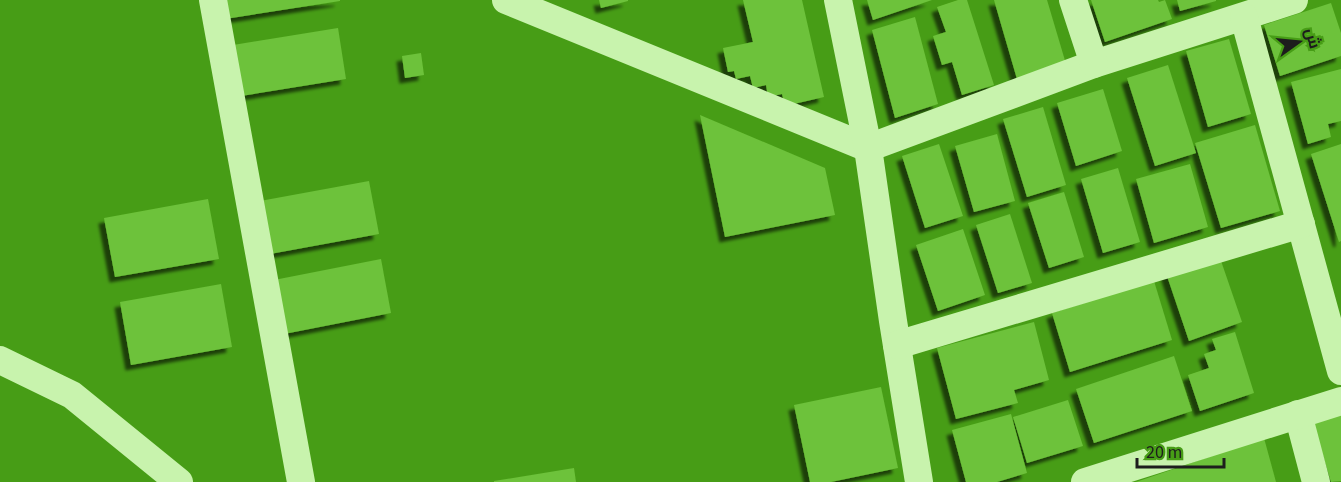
<svg xmlns="http://www.w3.org/2000/svg" width="1341" height="482" viewBox="0 0 1341 482" font-family="'Source Sans 3',Cairo,sans-serif">
<defs>
<filter id="shadow"><feDropShadow dx="-5.5" dy="5.5" stdDeviation="1.5" flood-color="#0009"/></filter>
</defs>
<rect width="100%" height="100%" fill="#479d16"/>
<g fill="#6dc23b" filter="url(#shadow)">
<polygon points="222,0 340,0 340,1 225,19"/>
<polygon points="599,0 628,0 628,1 601,8"/>
<polygon points="743,0 802,0 824,97 785,106 782,94 768,97 766,85 753,88 750,76 736,79 734,71 728,72 723,48 753,42"/>
<polygon points="867,0 932,0 873,20"/>
<polygon points="958,0 967,0 994,85 962,95 952,62 942,65 933,36 946,32 937,7"/>
<polygon points="994,0 1047,0 1066,64 1017,79"/>
<polygon points="1091,0 1158,0 1159,2 1165,0 1172,19 1105,42"/>
<polygon points="1177,0 1216,0 1216,1 1180,11"/>
<polygon points="1331,3 1341,33 1341,56 1280,76 1264,25"/>
<polygon points="915,17 938,104 895,118 872,30"/>
<polygon points="338,28 346,79 241,96 233,45"/>
<polygon points="1229,39 1251,114 1208,127 1186,51"/>
<polygon points="421,53 424,75 405,78 402,56"/>
<polygon points="1168,65 1196,153 1155,166 1127,78"/>
<polygon points="1341,69 1341,121 1328,124 1331,137 1308,144 1291,82"/>
<polygon points="1103,89 1122,151 1076,166 1057,103"/>
<polygon points="1043,107 1066,185 1027,197 1003,119"/>
<polygon points="700,115 825,168 835,215 725,237"/>
<polygon points="1255,125 1280,211 1221,228 1195,143"/>
<polygon points="997,134 1015,201 974,212 955,146"/>
<polygon points="939,144 963,216 925,228 902,156"/>
<polygon points="1341,144 1341,241 1339,242 1311,154"/>
<polygon points="1190,164 1208,227 1154,243 1136,179"/>
<polygon points="1118,168 1140,242 1103,253 1081,179"/>
<polygon points="369,181 379,234 270,254 260,201"/>
<polygon points="1064,192 1084,257 1049,268 1028,203"/>
<polygon points="208,199 219,259 115,277 104,218"/>
<polygon points="1010,214 1032,283 998,293 976,225"/>
<polygon points="963,229 985,295 938,311 916,245"/>
<polygon points="1219,255 1242,322 1189,341 1166,273"/>
<polygon points="381,259 391,313 284,334 274,280"/>
<polygon points="1154,281 1172,340 1070,372 1052,313"/>
<polygon points="221,284 232,347 131,365 120,302"/>
<polygon points="1034,322 1049,380 1014,390 1018,403 956,419 937,348"/>
<polygon points="1235,332 1254,393 1200,411 1188,375 1209,368 1204,354 1216,350 1212,339"/>
<polygon points="1174,356 1192,411 1094,443 1076,389"/>
<polygon points="881,387 898,468 831,482 810,482 794,405"/>
<polygon points="1068,400 1083,446 1027,463 1013,417"/>
<polygon points="1011,414 1027,473 997,482 966,482 952,430"/>
<polygon points="1341,414 1341,481 1331,482 1313,423"/>
<polygon points="1264,438 1276,482 1136,482"/>
<polygon points="574,468 576,482 494,482 494,481"/>
</g>
<g fill="none" stroke-linecap="round" stroke-linejoin="round">
<g stroke="#c8f3ad" stroke-width="28">
<polyline points="213,0 301,482"/>
<polyline points="506,0 868,148 1094,64 1294,0"/>
<polyline points="838,0 868,148 893,321 919,482"/>
<polyline points="1073,0 1094,64"/>
<polyline points="1244,17 1341,371"/>
<polyline points="897,345 1301,224"/>
<polyline points="0,360 72,395 179,482"/>
<polyline points="1298,414 1316,482"/>
<polyline points="1085,482 1341,401"/>
</g>
</g>
<g transform="translate(1299 42) rotate(75)" stroke="#479d16" stroke-width="4.5" paint-order="stroke">
<path d="M0-4.5L10 22L0 15L-10 22Z" fill="#1d1d1d"/>
<text y="-9" font-size="16" font-weight="bold" text-anchor="middle" fill="#1d1d1d">ش</text>
</g>
<path d="M1137 458v9h87v-9" fill="none" stroke="#1d1d1d" stroke-width="3"/>
<text x="1146" y="458" font-size="18" fill="#1d1d1d" stroke="#479d16" stroke-width="4.5" paint-order="stroke">20 m</text>
</svg>
